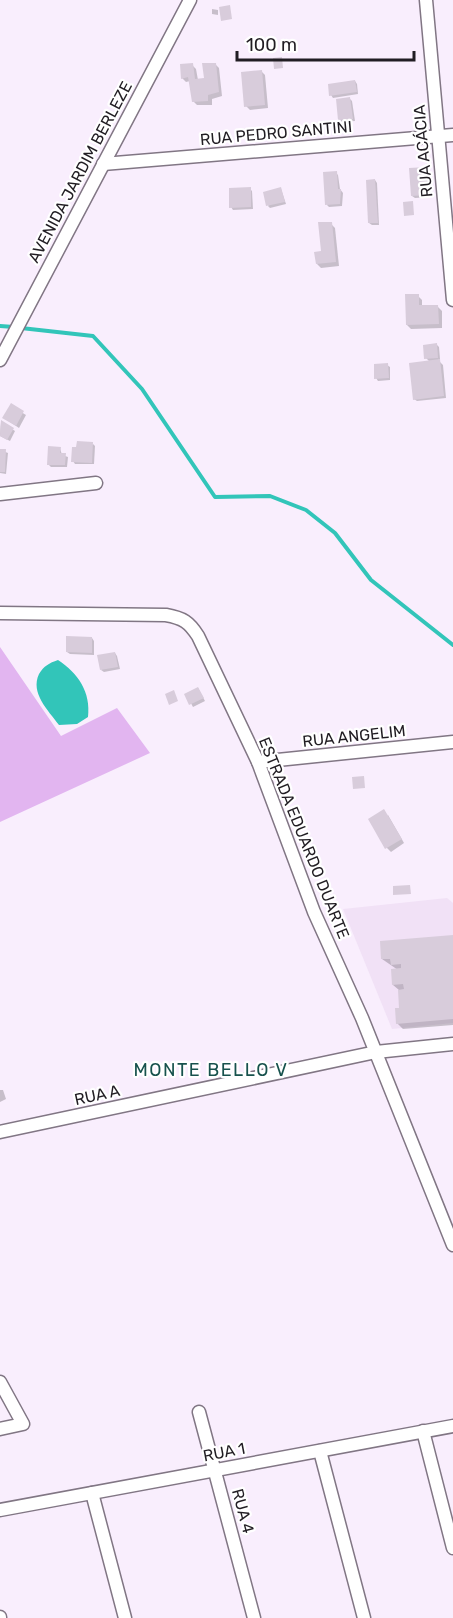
<svg xmlns="http://www.w3.org/2000/svg" width="453" height="1618" viewBox="0 0 453 1618" font-family="Rubik,sans-serif">
<rect width="100%" height="100%" fill="#f9eefd"/>
<polygon fill="#f1e1f6" points="447,898 453,903 453,1023 392,1029 343,909"/>
<polygon fill="#e2b5f0" points="0,647 61,736 117,708 150,753 0,822"/>
<path fill="#32c5b9" d="M58 660C78 673 91 692 88 717L77 724 59 725C48 710 30 693 39 674 44 666 49 663 58 660Z"/>
<g fill="#0003">
<polygon points="212,9 218,10 218,15 212,14"/>
<polygon points="215,64 219,68 222,96 212,99 212,105 197,105 193,101 190,81 186,82 182,78 192,65 196,69 198,80 206,79"/>
<polygon points="261,71 265,75 268,108 250,110 246,106"/>
<polygon points="355,81 357,84 358,94 333,98 331,95"/>
<polygon points="350,99 352,101 355,121 342,122 340,120"/>
<polygon points="427,169 429,171 431,197 415,198 412,196"/>
<polygon points="336,173 338,175 340,189 343,193 342,206 329,207 327,205"/>
<polygon points="375,180 377,183 379,225 372,225 369,223"/>
<polygon points="250,189 252,191 253,209 233,210 231,207"/>
<polygon points="281,189 286,204 270,208 268,206"/>
<polygon points="331,224 335,228 339,266 321,268 317,264"/>
<polygon points="418,296 422,300 422,307 438,307 442,311 442,328 411,329 407,325"/>
<polygon points="437,345 439,347 440,359 438,360 443,365 446,398 417,401 414,399 430,362 426,358"/>
<polygon points="387,365 390,367 390,380 378,381 376,378"/>
<polygon points="11,406 26,415 19,428 4,418"/>
<polygon points="1,422 15,431 10,441 0,436"/>
<polygon points="93,444 95,446 94,464 75,464 73,461"/>
<polygon points="60,448 62,455 68,457 67,467 51,467 48,464"/>
<polygon points="0,450 8,453 6,474 0,473"/>
<polygon points="92,638 94,641 94,655 70,654 67,652"/>
<polygon points="115,653 117,656 120,669 104,672 101,670"/>
<polygon points="198,688 205,701 193,707 186,694"/>
<polygon points="388,815 404,843 391,852 387,848"/>
<polygon points="453,936 453,1025 403,1029 397,1023 400,1009 399,990 393,985 398,970 382,959"/>
<polygon points="0,1090 3,1090 6,1099 0,1102"/>
</g>
<g fill="none" stroke-linecap="round" stroke-linejoin="round">
<g stroke="#32c5b9" stroke-width="4">
<polyline points="0,326 14,327"/>
<polyline points="21,328 93,336 142,389 215,497 270,496 306,510 335,533 371,580 453,645"/>
</g>
</g>
<g fill="#d8ccdb">
<polygon points="230,5 232,19 221,21 219,7"/>
<polygon points="282,57 283,68 274,69 273,58"/>
<polygon points="193,63 195,79 204,78 202,63 216,63 219,92 208,95 208,101 192,102 188,77 181,79 180,64"/>
<polygon points="262,70 265,105 244,107 241,72"/>
<polygon points="355,80 357,92 329,96 328,84"/>
<polygon points="350,97 353,119 338,120 336,99"/>
<polygon points="427,167 429,195 411,196 409,168"/>
<polygon points="337,171 338,189 341,189 340,204 325,205 323,172"/>
<polygon points="375,179 378,223 368,223 366,180"/>
<polygon points="251,187 251,207 229,208 229,188"/>
<polygon points="281,187 285,202 266,206 263,192"/>
<polygon points="413,201 414,215 404,216 403,202"/>
<polygon points="318,222 332,222 336,262 316,264 314,252 321,251"/>
<polygon points="405,294 419,294 419,305 438,305 439,324 406,325"/>
<polygon points="437,343 438,358 424,359 423,345"/>
<polygon points="440,359 444,396 413,400 409,363"/>
<polygon points="388,363 389,378 374,379 374,364"/>
<polygon points="11,403 24,411 16,426 2,418"/>
<polygon points="1,420 14,428 7,440 0,436"/>
<polygon points="77,441 93,442 92,463 71,462 72,447 76,447"/>
<polygon points="48,446 61,447 60,453 66,453 65,465 47,465"/>
<polygon points="0,449 6,449 5,472 0,472"/>
<polygon points="66,636 92,637 92,653 66,652"/>
<polygon points="115,652 118,667 100,670 97,655"/>
<polygon points="198,687 204,698 189,705 184,694"/>
<polygon points="174,690 178,701 169,705 165,694"/>
<polygon points="364,776 365,788 353,789 352,777"/>
<polygon points="384,809 402,839 385,849 368,819"/>
<polygon points="410,885 411,894 393,895 393,886"/>
<polygon points="453,935 453,1019 396,1024 395,1008 399,1008 398,990 404,989 403,984 392,985 391,969 401,968 401,964 391,965 390,959 381,959 380,941"/>
</g>
<g fill="none" stroke-linecap="round" stroke-linejoin="round">
<defs>
<g id="minor">
<polyline points="426,0 453,300"/>
<polyline points="103,164 453,135"/>
<polyline points="0,360 190,0"/>
<polyline points="0,494 96,483"/>
<path d="M0 613 166 615C183 618 189 622 198 636L258 762 314 912 362 1018 453 1245"/>
<polyline points="258,762 453,742"/>
<polyline points="0,1132 376,1052 453,1044"/>
<polyline points="0,1382 23,1424 0,1429"/>
<polyline points="199,1412 254,1618"/>
<polyline points="423,1431 453,1548"/>
<polyline points="320,1451 364,1618"/>
<polyline points="92,1493 125,1618"/>
<polyline points="0,1510 453,1426"/>
<polyline points="0,1617 0,1618"/>
</g>
</defs>
<use href="#minor" stroke="#817684" stroke-width="15"/>
<use href="#minor" stroke="#fff" stroke-width="12"/>
</g>
<g text-anchor="middle" dominant-baseline="central" stroke-width="4.5" stroke-linejoin="round" paint-order="stroke">
<g font-size="16" fill="#211d23" stroke="#fff">
<text transform="translate(276 133) rotate(-5)">RUA PEDRO SANTINI</text>
<text transform="translate(423 151) rotate(-95)">RUA ACÁCIA</text>
<text transform="translate(80 172) rotate(-62)">AVENIDA JARDIM BERLEZE</text>
<text transform="translate(354 736) rotate(-6)">RUA ANGELIM</text>
<text transform="translate(304 838) rotate(68)">ESTRADA EDUARDO DUARTE</text>
<text transform="translate(97 1095) rotate(-12)">RUA A</text>
<text transform="translate(224 1452) rotate(-11)">RUA 1</text>
<text transform="translate(243 1511) rotate(75)">RUA 4</text>
</g>
<g font-size="18" letter-spacing="1.5" fill="#17524d" stroke="#fff">
<text x="211" y="1070">MONTE BELLO V</text>
</g>
</g>
<path d="M237 51v9h177v-9" fill="none" stroke="#211d23" stroke-width="3"/>
<text x="246" y="51" font-size="18" fill="#211d23" stroke="#ffffff" stroke-width="4.5" paint-order="stroke">100 m</text>
</svg>
